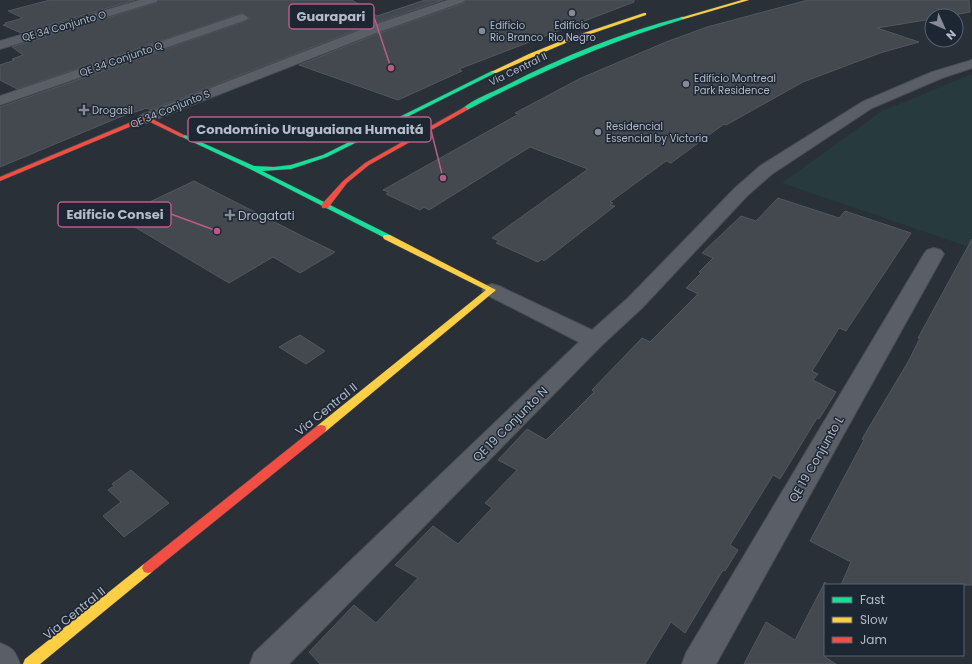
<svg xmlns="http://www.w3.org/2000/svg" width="972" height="664" viewBox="0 0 972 664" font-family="Poppins,sans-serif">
<rect width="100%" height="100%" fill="#2a3038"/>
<polygon fill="#273a3e" points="972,74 972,248 782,183 882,111"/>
<g fill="#444950" stroke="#52575f">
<polygon points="50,0 135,0 21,33 3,25 7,24 5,23 23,18 8,11"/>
<polygon points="160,0 352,0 377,16 425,0 443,0 367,26 150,110 147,108 120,117 0,167 0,107 246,21 250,18 242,13 17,89 0,80 0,65 15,60 12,59 23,55 12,47 156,3"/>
<polygon points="466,0 634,0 634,2 459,69 462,71 398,100 299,65 377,34 464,3"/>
<polygon points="808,0 969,0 970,12 949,16 932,16 932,19 877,28 919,42 880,53 803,82 726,125 724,124 671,163 666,161 610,202 613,203 610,205 615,206 544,261 542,259 538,262 496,243 499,241 492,238 588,169 530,147 429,210 424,207 420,210 386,194 389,192 383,190 519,114 515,113 579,79 666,42 707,27"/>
<polygon points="194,181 306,238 335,252 300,273 273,257 229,283 118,217"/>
<polygon points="778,198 839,218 845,211 911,233 846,331 839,328 812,371 818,374 813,380 836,392 819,419 817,418 780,479 773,475 730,545 738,550 725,571 723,570 685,633 671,622 645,664 320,664 309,652 354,605 376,623 418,578 395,565 433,526 458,544 492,508 485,503 517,470 498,460 527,429 546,440 594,392 592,390 642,338 650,342 698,294 686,288 701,273 699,272 713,258 702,253 741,216 756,221"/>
<polygon points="972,239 972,585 841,585 851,562 810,541 864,440 862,439 908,362 920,338 918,338"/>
<polygon points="300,335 325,351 306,364 279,347"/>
<polygon points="131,470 169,503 124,537 103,516 121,502 108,490 114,486 112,484"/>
<polygon points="825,582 825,657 836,664 744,664 766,622 795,640"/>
</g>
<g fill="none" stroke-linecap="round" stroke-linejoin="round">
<defs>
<g id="street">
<polygon points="140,0 158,0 156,2 0,49 0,41"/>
<polygon points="448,0 465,0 463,2 376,33 151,121 146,123 141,121 138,118 141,115 368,27"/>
<polygon points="242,14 246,16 248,18 246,20 0,105 0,96"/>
<polygon points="972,60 972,68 942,78 872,108 772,174 747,196 642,308 602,345 289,664 250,664 254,653 579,342 485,294 482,290 485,286 492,284 499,286 592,330 628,298 735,188 760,166 862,102 932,72"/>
<polygon points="934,248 941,250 944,254 716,664 682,664 686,653 924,254 927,250"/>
<path d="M0 643C13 648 15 651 20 664H0Z"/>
</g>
<g id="fast">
<path d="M682 17 684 18V19C608 42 537 73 467 110L462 109C473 99 491 93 505 86 561 57 621 33 682 17Z"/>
<polygon points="492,71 497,72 327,157 291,169 262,171 390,235 391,237 390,239 387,239 250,169 180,136 185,135 254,166 274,167 291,165 323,155"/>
</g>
<g id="slow">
<polygon points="742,0 749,0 684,19 680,18"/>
<polygon points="644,13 646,13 646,15 570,41 496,73 491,72 529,54 566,39"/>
<polygon points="384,235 390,235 496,290 325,432 321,433 317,432 316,429 317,426 486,290 384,239 383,237"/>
<polygon points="148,563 152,564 154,568 152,572 40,664 23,664 25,659 144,564"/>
</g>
<g id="jam">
<polygon points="465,107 467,108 467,110 369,165 347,183 328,208 322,208 322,204 343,181 365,163"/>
<polygon points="146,116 186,136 181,137 146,120 0,181 0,177"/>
<polygon points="321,425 325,426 326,429 325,432 152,572 148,573 144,572 142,568 144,564 317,426"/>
</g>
</defs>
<use href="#street" stroke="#484c53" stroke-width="2"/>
<use href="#fast" stroke="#484c53" stroke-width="1"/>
<use href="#slow" stroke="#484c53" stroke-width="1"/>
<use href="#jam" stroke="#484c53" stroke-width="1"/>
<use href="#street" fill="#5a5e66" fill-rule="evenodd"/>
<use href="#fast" fill="#16e098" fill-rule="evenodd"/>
<use href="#slow" fill="#ffcf43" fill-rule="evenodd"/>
<use href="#jam" fill="#f24e42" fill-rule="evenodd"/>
</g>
<g fill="#848b96" stroke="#1d2633" stroke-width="1.5">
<circle cx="572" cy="13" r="4"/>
<circle cx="482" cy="31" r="4"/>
<circle cx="686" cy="84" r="4"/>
<path d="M82 104h4v4h4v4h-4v4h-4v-4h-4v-4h4z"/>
<circle cx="598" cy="132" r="4"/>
<path d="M228 209h4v4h4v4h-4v4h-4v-4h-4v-4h4z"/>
</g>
<g text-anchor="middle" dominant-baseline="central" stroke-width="3" stroke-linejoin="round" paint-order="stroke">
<g font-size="10" fill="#b4bcc9" stroke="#1d2633" text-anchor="start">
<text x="490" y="25">Edifício<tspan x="490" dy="12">Rio Branco</tspan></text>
<text x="572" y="25" text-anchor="middle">Edifício<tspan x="572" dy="12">Rio Negro</tspan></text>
<text x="694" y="78">Edifício Montreal<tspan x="694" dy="12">Park Residence</tspan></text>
<text x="92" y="110">Drogasil</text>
<text x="606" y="126">Residencial<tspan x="606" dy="12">Essencial by Victoria</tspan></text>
</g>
<g font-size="10" fill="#b4bcc9" stroke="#1d2633">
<text transform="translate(64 26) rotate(-16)">QE 34 Conjunto O</text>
<text transform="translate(121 59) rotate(-19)">QE 34 Conjunto Q</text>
<text transform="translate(518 69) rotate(-26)">Via Central II</text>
<text transform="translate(170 109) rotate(-22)">QE 34 Conjunto S</text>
</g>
<g font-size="12" fill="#b4bcc9" stroke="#1d2633" text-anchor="start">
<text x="238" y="215">Drogatati</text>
</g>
<g font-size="12" fill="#b4bcc9" stroke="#1d2633">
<text transform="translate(326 409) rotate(-39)">Via Central II</text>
<text transform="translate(510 424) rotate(-45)">QE 19 Conjunto N</text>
<text transform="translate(816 459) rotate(-60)">QE 19 Conjunto L</text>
<text transform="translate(74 613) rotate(-39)">Via Central II</text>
</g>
</g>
<path fill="none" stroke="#bc5a87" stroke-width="1.5" d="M391 68L374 17M443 178L431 130M217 231L171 214"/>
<g fill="#bc5a87" stroke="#1d2633" stroke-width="1.5">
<circle cx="391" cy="68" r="4"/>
<circle cx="443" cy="178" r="4"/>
<circle cx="217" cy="231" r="4"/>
</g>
<g fill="#1d2633" stroke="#bc5a87" stroke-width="1.5">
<rect x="289" y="4" width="85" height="25" rx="4"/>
<rect x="188" y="117" width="243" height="25" rx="4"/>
<rect x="58" y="202" width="113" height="25" rx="4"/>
</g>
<g font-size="13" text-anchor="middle" font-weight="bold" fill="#b4bcc9">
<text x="331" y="21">Guarapari</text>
<text x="310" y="134">Condomínio Uruguaiana Humaitá</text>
<text x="115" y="219">Edificio Consei</text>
</g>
<rect x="824" y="584" width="140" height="72" fill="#1d2633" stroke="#59626f"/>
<rect x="832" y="597" width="20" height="6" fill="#16e098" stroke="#59626f"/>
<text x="860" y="604" font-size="12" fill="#b4bcc9">Fast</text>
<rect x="832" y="617" width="20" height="6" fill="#ffcf43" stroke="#59626f"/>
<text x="860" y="624" font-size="12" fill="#b4bcc9">Slow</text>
<rect x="832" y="637" width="20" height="6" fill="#f24e42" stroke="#59626f"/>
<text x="860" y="644" font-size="12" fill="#b4bcc9">Jam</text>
<g transform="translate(944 28) rotate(135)"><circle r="19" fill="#1d2633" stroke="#59626f"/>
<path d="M0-3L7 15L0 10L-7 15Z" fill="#848b96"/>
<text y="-6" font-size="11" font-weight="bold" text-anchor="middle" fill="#b4bcc9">N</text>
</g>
</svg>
